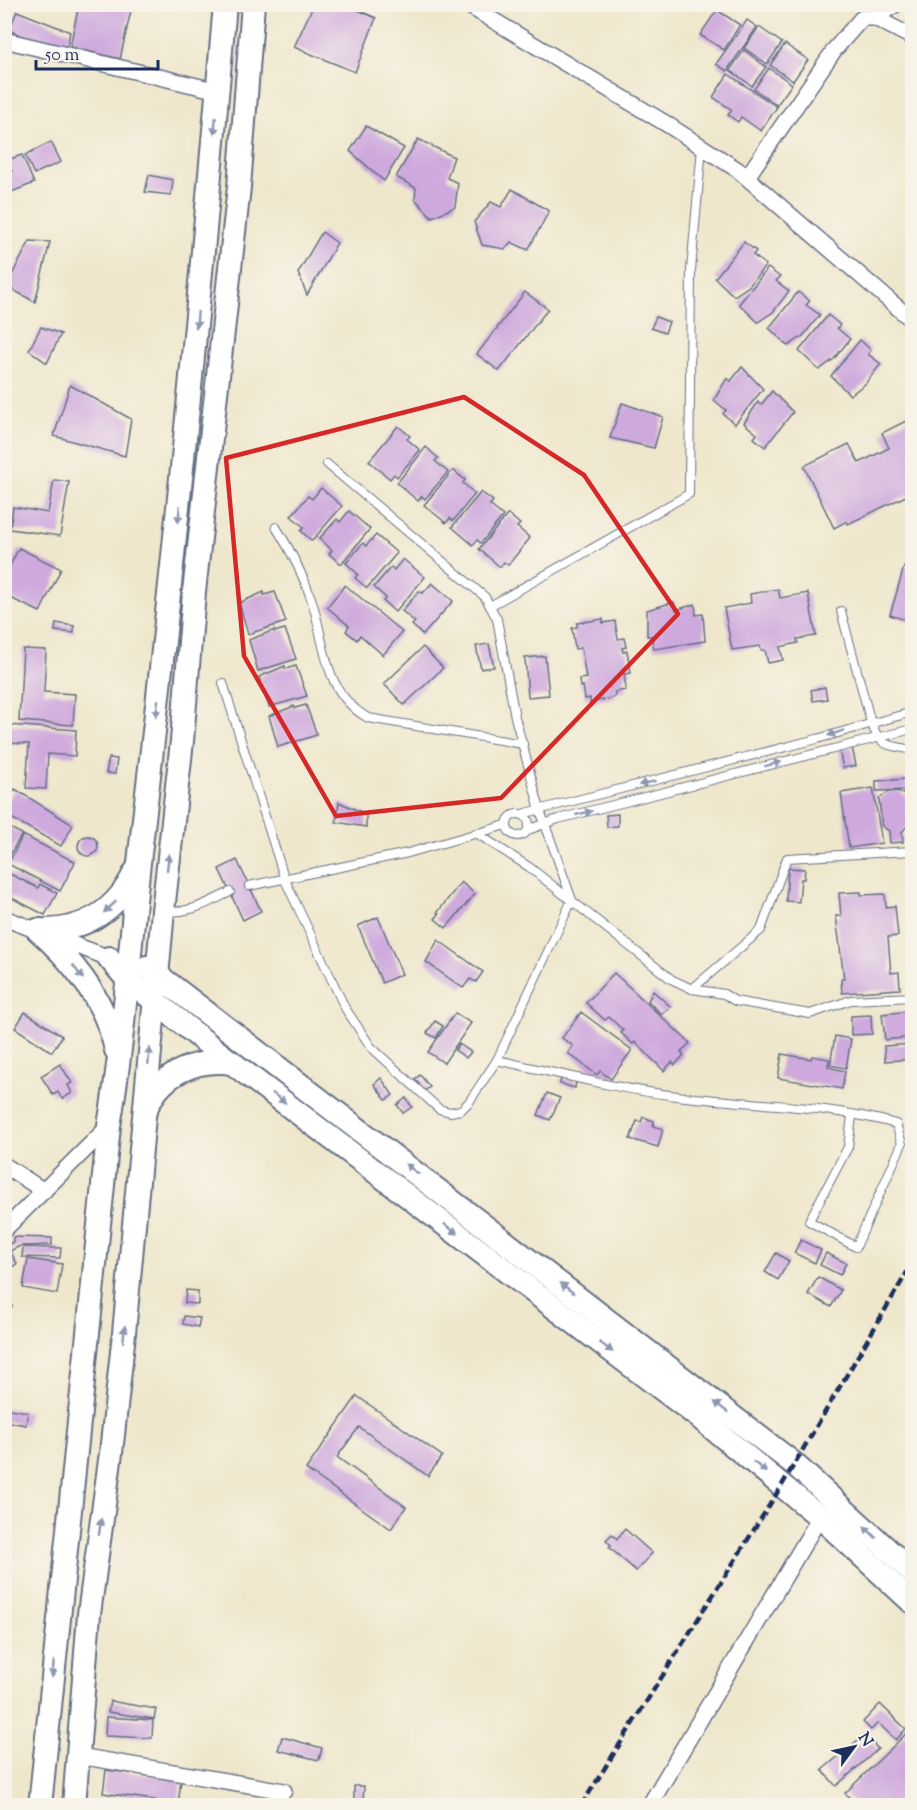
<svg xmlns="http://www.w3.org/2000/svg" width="917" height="1810" viewBox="0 0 917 1810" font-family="'Sorts Mill Goudy',serif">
<rect width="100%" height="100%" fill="#f7f3e8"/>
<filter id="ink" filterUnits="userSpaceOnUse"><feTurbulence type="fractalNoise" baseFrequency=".0167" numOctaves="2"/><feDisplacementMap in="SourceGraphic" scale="12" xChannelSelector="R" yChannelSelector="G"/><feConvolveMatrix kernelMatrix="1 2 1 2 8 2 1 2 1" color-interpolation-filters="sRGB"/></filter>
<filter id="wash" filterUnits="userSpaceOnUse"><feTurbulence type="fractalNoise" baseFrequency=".008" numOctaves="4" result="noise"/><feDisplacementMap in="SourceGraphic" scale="24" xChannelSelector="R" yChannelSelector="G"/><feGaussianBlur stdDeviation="1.35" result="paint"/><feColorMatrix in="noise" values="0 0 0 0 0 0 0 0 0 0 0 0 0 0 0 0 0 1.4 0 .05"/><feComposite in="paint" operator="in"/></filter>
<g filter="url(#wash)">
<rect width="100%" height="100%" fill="#efe7cc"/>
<g id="blocks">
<g fill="#cea9dd">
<polygon points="79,4 132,6 120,59 70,47"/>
<polygon points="314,4 344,4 376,18 355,72 294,47"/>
<polygon points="717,10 740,25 724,50 700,35"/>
<polygon points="17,11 70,32 67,47 48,48 9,30"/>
<polygon points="747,20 757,27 727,71 716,64"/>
<polygon points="759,27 782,43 767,64 744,48"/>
<polygon points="785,44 808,60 793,81 770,65"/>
<polygon points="744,50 766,67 752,86 730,70"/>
<polygon points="769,68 792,84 777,105 754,89"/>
<polygon points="728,74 777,107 761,131 741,117 738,122 728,115 732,110 713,97"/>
<polygon points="366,126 404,148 384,181 350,151"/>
<polygon points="418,139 454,157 447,178 458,183 455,207 432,217 415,199 416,188 396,177"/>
<polygon points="51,142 61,162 34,174 25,155"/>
<polygon points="22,155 34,183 4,195 4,174 12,171 11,169 4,172 4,161"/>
<polygon points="149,175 173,180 171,195 145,192"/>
<polygon points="512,189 549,211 528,250 511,242 505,249 482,245 474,222 491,202 501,207"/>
<polygon points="322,232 337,243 307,295 298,273"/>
<polygon points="30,241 50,242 35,302 6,286"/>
<polygon points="744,242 756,251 753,255 766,265 749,286 734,296 715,278"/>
<polygon points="768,268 780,277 776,281 789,291 773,312 758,322 739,304"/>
<polygon points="525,292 548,309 499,371 477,354"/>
<polygon points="798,292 810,301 806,305 820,315 803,336 788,346 769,328"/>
<polygon points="828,315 840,325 837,328 850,339 834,359 819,370 799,351"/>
<polygon points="656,317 669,322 665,333 651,328"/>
<polygon points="41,327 61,334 47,363 29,350"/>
<polygon points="860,340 871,350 868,354 881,364 865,384 850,395 831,376"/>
<polygon points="742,367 763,389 735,424 723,414 726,410 714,400 727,378 731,381"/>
<polygon points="70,385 131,419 125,456 54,436"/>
<polygon points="772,391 793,412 765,447 754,438 757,434 744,423 758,402 761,405"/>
<polygon points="622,403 663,417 654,448 610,438"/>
<polygon points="912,418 912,493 848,524 847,521 834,528 804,466 849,444 859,463 889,448 882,433"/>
<polygon points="398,426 410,436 407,439 420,450 397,477 394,474 390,479 369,461"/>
<polygon points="426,447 438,458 435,461 448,472 425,499 422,496 418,501 397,483"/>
<polygon points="453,470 465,480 463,483 475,494 453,521 450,518 446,523 424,505"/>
<polygon points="54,480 69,482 60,536 10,529 13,507 48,513"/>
<polygon points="321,488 342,506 312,541 301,531 304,527 291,516 308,496 312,499"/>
<polygon points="481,492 493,501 490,505 503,516 481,543 477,540 473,545 452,527"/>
<polygon points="349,511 370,529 341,564 329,554 332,550 319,539 337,519 340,522"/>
<polygon points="508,514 520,524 517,527 530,538 508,565 504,562 500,567 479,549"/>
<polygon points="376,535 397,553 367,588 355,578 358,574 346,563 363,543 366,546"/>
<polygon points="19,548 61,569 40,612 4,595 4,577"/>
<polygon points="403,559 425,577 395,612 383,601 386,598 374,587 391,567 394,570"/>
<polygon points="904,567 912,570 912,622 890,615"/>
<polygon points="432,583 453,601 423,635 412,625 415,622 402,611 419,591 423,593"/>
<polygon points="345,585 402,632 383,655 360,635 357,640 346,631 349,626 327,607"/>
<polygon points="778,589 780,598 808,593 816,636 797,639 798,643 780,647 783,660 768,663 765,650 761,650 760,646 732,650 724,608 751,603 750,594"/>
<polygon points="264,592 264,595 275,592 286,622 248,634 239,603"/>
<polygon points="674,602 676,610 695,604 696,615 703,614 705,641 654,649 651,636 647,636 647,610"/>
<polygon points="603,619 603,623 615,621 618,639 624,638 626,647 622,648 623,652 627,651 631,673 624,674 626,690 615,692 615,697 590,703 590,698 585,699 583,686 580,687 579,679 586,678 581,648 575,649 572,628 577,627 577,623"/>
<polygon points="56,623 74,626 74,633 55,631"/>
<polygon points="285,629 296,659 258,671 249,640 274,630 274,632"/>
<polygon points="489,644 494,667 481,669 476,646"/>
<polygon points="423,647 443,668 404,705 384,684"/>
<polygon points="23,649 46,650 44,692 75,694 73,725 19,721"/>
<polygon points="545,656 549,695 528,697 525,658"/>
<polygon points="285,666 285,669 296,666 307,696 269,707 259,677"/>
<polygon points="825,687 827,699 813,701 811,690"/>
<polygon points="306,705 317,735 278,747 269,716 294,706 295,708"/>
<polygon points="8,725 76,730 75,756 48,754 46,789 26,788 29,744 7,743"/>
<polygon points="852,747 856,766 843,768 839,750"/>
<polygon points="109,758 117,759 115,774 106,773"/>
<polygon points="907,779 907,790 876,791 876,781"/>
<polygon points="873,788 882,843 849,848 841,793"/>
<polygon points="15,789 73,825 61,846 4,814 4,808"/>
<polygon points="898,791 906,796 910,823 902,832 903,842 890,843 889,831 882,826 879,799 888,792"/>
<polygon points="339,802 366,814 366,827 336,822"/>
<polygon points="618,814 618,826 607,827 606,815"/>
<polygon points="4,825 22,834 4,865"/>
<polygon points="23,835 75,862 60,891 8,864"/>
<circle cx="88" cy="846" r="10"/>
<polygon points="237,860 261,911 243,920 219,869"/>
<polygon points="788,868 805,869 804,879 801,879 799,902 786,901"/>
<polygon points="4,871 38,888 40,884 57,893 45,915 4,894"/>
<polygon points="461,882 475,894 446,928 435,919 439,914 437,913"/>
<polygon points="861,892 861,895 885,894 886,907 895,906 898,936 888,937 891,973 899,972 900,989 842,993 841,979 844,979 836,916 841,916 839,893"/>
<polygon points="378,917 402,974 382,983 358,926"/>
<polygon points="438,940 483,972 476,982 470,979 463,988 426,962"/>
<polygon points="614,973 690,1043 681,1052 684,1055 675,1065 672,1062 664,1071 635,1042 633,1044 621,1033 623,1030 609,1017 605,1020 586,1003"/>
<polygon points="653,991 671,1007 661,1014 648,1001"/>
<polygon points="912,1011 912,1037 885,1040 882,1014"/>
<polygon points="25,1012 62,1036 52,1052 15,1028"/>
<polygon points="581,1012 632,1050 611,1079 600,1071 597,1075 568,1053 573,1046 562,1038"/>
<polygon points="455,1013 471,1023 444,1063 428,1052"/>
<polygon points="871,1015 872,1034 851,1035 851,1016"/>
<polygon points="435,1021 443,1026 436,1038 427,1033"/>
<polygon points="835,1036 851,1039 846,1068 830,1065"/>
<polygon points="459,1044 471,1052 466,1058 455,1050"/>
<polygon points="912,1044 912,1059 885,1061 884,1046"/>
<polygon points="782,1054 811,1059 812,1056 829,1059 828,1067 845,1071 842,1089 778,1078"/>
<polygon points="60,1064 72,1083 68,1085 72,1093 62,1099 58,1092 53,1095 41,1076"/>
<polygon points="420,1075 430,1087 424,1091 415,1079"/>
<polygon points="381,1078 393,1095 386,1100 374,1084"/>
<polygon points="561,1078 576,1081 575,1088 560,1084"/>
<polygon points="547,1093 560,1098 550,1120 538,1115"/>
<polygon points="406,1098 412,1107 403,1113 397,1105"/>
<polygon points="643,1117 654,1121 653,1126 663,1129 658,1147 630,1139 637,1121 641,1122"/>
<polygon points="13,1237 52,1238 52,1245 20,1246 4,1254 4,1246 13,1242"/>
<polygon points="801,1240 821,1250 815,1263 794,1253"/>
<polygon points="23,1247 61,1248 60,1258 22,1257"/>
<polygon points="11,1253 17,1264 8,1269 12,1307 4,1308 4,1257"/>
<polygon points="776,1253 789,1261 778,1280 765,1272"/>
<polygon points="826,1253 846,1263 840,1275 820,1265"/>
<polygon points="28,1259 62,1264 57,1294 23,1288"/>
<polygon points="818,1277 841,1290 831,1307 808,1294"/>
<polygon points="186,1290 198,1291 198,1304 185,1303"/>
<polygon points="184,1316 200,1318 198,1327 183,1324"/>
<polygon points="357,1396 442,1456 428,1476 359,1427 337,1457 406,1507 391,1529 306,1469"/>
<polygon points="4,1408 28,1412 26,1425 4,1421"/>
<polygon points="625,1529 652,1553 636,1571 609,1547 611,1545 606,1540 612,1534 617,1539"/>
<polygon points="110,1701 156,1709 154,1719 108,1712"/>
<polygon points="880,1704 906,1729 896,1740 878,1723 871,1730 863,1722"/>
<polygon points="106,1717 153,1720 152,1738 105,1736"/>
<polygon points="910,1730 912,1750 908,1754 912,1759 912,1806 857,1806 845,1793"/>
<polygon points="865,1734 878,1749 836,1786 822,1770"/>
<polygon points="282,1737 322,1748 319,1760 278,1750"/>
<polygon points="106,1770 181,1779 178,1806 154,1806 155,1800 103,1793"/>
<polygon points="354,1786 364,1786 363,1802 354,1801"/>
</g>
</g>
</g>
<g filter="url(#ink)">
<use href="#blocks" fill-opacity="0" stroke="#656f84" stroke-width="1.5"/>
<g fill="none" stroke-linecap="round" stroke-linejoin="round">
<defs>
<g id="lane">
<path d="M276 527C291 551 303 574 312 601 326 646 323 692 368 718L523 744"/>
<polyline points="490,606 689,494 691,270 702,147"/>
<path d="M841 611 871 723C882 749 887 744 912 750"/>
<polyline points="223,683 285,880 345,1008 371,1047 439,1109 450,1112 461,1110 469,1102 497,1060 572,900 540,810 515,717 497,619 485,597 327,464"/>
<circle cx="518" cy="825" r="11"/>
<polyline points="522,814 817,739 912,712"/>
<polyline points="528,830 558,819 912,729"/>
<polyline points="476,833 529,867 671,979 692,989 724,994 735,1001 810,1014 851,1000 912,997"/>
<polyline points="249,886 408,853 506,825"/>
<path d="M164 911C190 914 207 903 230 892"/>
<polyline points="692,989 761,930 787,858 912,851"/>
<path d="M497 1060C557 1073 617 1089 677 1096 750 1105 826 1104 896 1124L902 1144 856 1247 809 1221 848 1147 852 1116"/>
</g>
<g id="street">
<polyline points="466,4 665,123 738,170 912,320"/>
<polyline points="875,18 896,4"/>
<polyline points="4,40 218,91"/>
<polyline points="747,177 835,49 862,18 875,18 912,37"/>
<polyline points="4,918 109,958"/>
<polyline points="4,1165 44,1191"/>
<polyline points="4,1230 109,1126"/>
<polyline points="79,1756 284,1791"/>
<polyline points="649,1806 820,1517"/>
</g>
<g id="secondary">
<path d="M38 930C74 962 106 1002 116 1050"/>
<path d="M38 930C82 932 116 912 135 872"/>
<polyline points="109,958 126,978 219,1053 700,1418 820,1517 912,1602"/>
<polyline points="147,967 793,1463 912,1572"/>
<path d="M146 1109C161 1073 196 1058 233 1063"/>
<path d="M40 1806 109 1126C125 1032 130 939 141 845 174 565 201 285 225 4"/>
<polyline points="74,1806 89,1614 111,1453 124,1333 163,911 182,741 194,592 239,187 253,4"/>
</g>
</defs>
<use href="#lane" stroke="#656f84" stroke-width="10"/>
<use href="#street" stroke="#656f84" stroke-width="18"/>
<use href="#secondary" stroke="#656f84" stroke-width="26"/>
<use href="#lane" stroke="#fff" stroke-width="8"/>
<use href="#street" stroke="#fff" stroke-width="15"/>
<use href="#secondary" stroke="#fff" stroke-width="22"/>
<polyline stroke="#1b2f5e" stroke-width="4.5" stroke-dasharray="9 4.5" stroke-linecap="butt" points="581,1806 782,1485 912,1264"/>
</g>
<defs><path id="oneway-solid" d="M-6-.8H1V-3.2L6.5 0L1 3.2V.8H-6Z" transform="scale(1.5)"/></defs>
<g fill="#8d97ae">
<use href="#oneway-solid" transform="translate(215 126) rotate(95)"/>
<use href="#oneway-solid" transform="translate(197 320) rotate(95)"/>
<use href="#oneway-solid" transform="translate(179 514) rotate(95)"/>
<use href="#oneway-solid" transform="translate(157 708) rotate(97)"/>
<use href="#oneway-solid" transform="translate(836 733) rotate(162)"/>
<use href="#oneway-solid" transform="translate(773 764) rotate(-15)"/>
<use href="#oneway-solid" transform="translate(647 783) rotate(166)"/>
<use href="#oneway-solid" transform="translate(584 813) rotate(-13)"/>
<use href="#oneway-solid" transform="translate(168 862) rotate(-83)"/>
<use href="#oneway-solid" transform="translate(110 907) rotate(138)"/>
<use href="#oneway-solid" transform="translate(78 972) rotate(53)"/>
<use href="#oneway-solid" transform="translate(149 1056) rotate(-85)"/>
<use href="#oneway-solid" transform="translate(279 1098) rotate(37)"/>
<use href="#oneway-solid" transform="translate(412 1169) rotate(-143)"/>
<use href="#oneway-solid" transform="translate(451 1229) rotate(37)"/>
<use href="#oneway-solid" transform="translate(567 1288) rotate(-142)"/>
<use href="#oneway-solid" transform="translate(124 1334) rotate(-84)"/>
<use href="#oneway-solid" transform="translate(606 1347) rotate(37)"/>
<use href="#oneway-solid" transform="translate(721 1407) rotate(-142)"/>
<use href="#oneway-solid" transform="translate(760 1467) rotate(39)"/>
<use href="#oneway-solid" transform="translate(100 1527) rotate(-82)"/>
<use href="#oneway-solid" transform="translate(870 1532) rotate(-136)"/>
<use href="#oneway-solid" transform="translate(53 1669) rotate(96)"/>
</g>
</g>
<path fill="none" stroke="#d62828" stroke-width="4.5" stroke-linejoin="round" d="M464 397 584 475 678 614 501 798 336 816 244 656 226 458Z"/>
<rect width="917" height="1810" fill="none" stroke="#f7f3e8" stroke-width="24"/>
<g transform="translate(854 1747) rotate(57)" stroke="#f7f3e8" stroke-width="4.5" paint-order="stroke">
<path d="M0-4.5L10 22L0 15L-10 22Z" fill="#1b2f5e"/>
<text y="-9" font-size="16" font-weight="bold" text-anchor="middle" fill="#1b2f5e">N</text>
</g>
<path d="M36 60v9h122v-9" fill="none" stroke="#1b2f5e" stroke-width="3"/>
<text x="45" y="60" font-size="18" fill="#1b2f5e" stroke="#f7f3e8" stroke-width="4.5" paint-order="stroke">50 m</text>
</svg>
